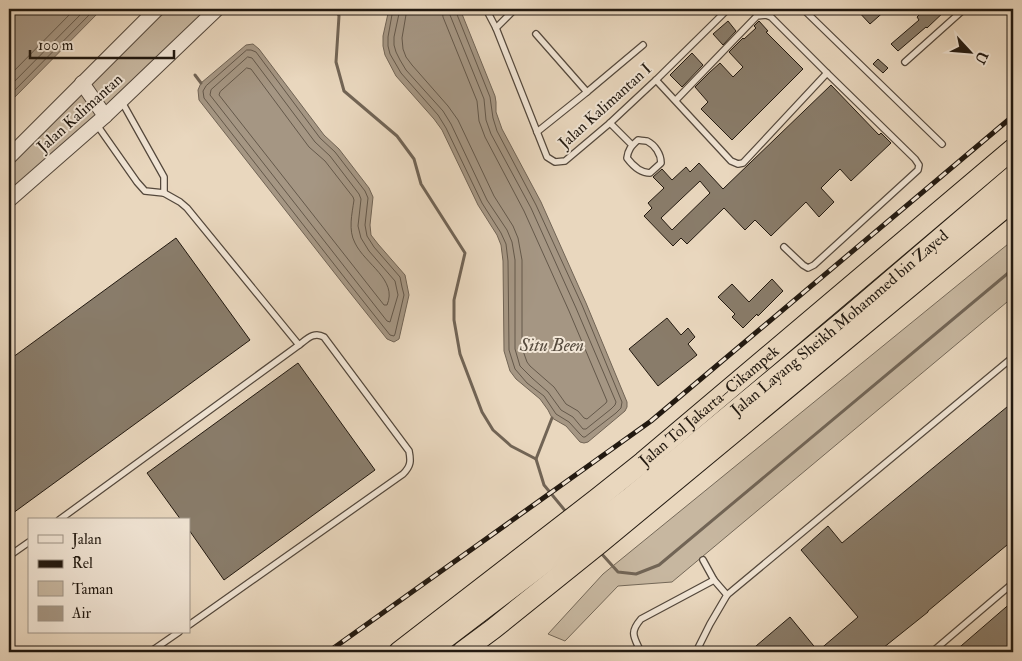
<svg xmlns="http://www.w3.org/2000/svg" width="1022" height="661" viewBox="0 0 1022 661" font-family="'IM FELL Double Pica',serif">
<rect width="100%" height="100%" fill="#e9d7be"/>
<filter id="stains"><feTurbulence type="fractalNoise" baseFrequency=".004" numOctaves="4"/><feColorMatrix values="0 0 0 0 .2 0 0 0 0 .09 0 0 0 0 .02 0 0 0 .5 -.17"/></filter>
<radialGradient id="worn" r=".72"><stop offset=".6" stop-color="#630" stop-opacity="0"/><stop offset="1" stop-color="#630" stop-opacity=".3"/></radialGradient>
<g fill="#c7b7a0" stroke="#746858">
<polygon points="157,9 217,9 9,200 9,157"/>
<polygon points="1013,240 1013,297 672,582 618,586 565,641 548,634 603,574"/>
</g>
<g fill="#a59683" stroke="#716455">
<polygon points="9,9 102,9 9,103"/>
<polygon points="389,9 460,9 495,96 496,102 496,112 502,129 541,202 586,303 627,402 627,407 625,411 588,442 584,443 580,442 566,426 552,418 548,410 540,399 516,379 510,371 504,351 503,261 501,245 497,235 478,205 442,130 434,119 396,76 385,55 383,46 383,36"/>
<polygon points="253,44 259,49 324,135 339,149 369,188 373,197 370,225 371,235 378,244 405,275 409,295 399,339 394,342 387,339 344,285 199,100 198,90 201,83 246,45"/>
</g>
<g fill="none" stroke-linecap="round" stroke-linejoin="round">
<g stroke="#64584a" stroke-width="1">
<polyline points="393,9 388,37 388,46 390,54 401,73 438,115 446,128 482,203 501,233 506,244 508,261 509,350 515,369 527,383 544,396 556,414 569,422 580,434 583,437 585,437 616,413 621,408 622,402 582,305 536,205 497,131 493,118 490,97 456,12 456,9"/>
<polyline points="400,9 394,37 394,45 396,52 400,60 406,70 443,111 451,124 487,200 507,230 512,242 515,260 515,349 520,366 532,378 548,392 561,410 573,417 583,429 586,429 611,409 615,405 616,402 576,308 531,208 491,134 486,120 484,99 450,15 450,9"/>
<polyline points="407,9 402,38 403,49 406,57 412,65 448,106 458,120 494,196 513,226 518,238 522,260 522,348 527,362 530,366 554,387 566,404 578,411 584,418 587,419 606,403 607,401 569,311 524,211 485,137 479,121 477,101 443,17 442,9"/>
<polygon points="247,50 251,50 256,52 320,138 335,152 365,191 368,198 365,225 367,236 374,247 400,277 402,287 404,295 395,334 394,336 390,335 348,282 204,98 203,91 206,86"/>
<polygon points="248,57 252,58 315,142 330,156 359,194 361,199 358,226 361,238 369,251 395,281 398,295 390,322 387,321 210,95 211,90"/>
<path d="M247 68 251 69 309 147 325 161 353 197 354 200C352 214 348 230 355 243 365 264 398 280 387 305H384L219 95 220 92Z"/>
<polyline points="9,76 75,9"/>
<polyline points="9,87 86,9"/>
<polyline points="9,96 95,9"/>
</g>
<g stroke="#716455" stroke-width="3">
<polyline points="336,9 339,16 336,62 344,91 397,136 414,159 421,184 465,253 454,300 454,320 460,354 482,412 493,430 511,446 536,459 544,485 567,513"/>
<polyline points="195,75 201,83"/>
<polyline points="536,459 552,418"/>
<polyline points="600,552 618,572 636,574 659,565 1013,269"/>
</g>
</g>
<g fill="#897c6a" stroke="#221910" fill-rule="evenodd">
<polygon points="856,9 887,9 870,24"/>
<polygon points="925,9 947,9 927,28 926,27 898,51 891,44 919,20 917,17"/>
<polygon points="728,21 736,31 723,45 713,34"/>
<polygon points="759,21 768,31 766,32 803,69 732,140 701,109 708,102 695,87 710,72 720,63 733,77 743,67 729,52 743,38 744,39 756,28 754,26"/>
<polygon points="692,53 703,65 682,87 670,75"/>
<polygon points="878,59 888,68 883,73 873,64"/>
<path d="M831 85 879 135 881 133 891 143 851 181 840 169 821 188 834 202 819 217 806 202 771 236 755 220 745 230 724 208 687 244 681 238 673 246 644 216 652 208 648 203 664 188 653 177 662 169 672 180 686 167 690 172 699 163 723 189ZM700 181 710 193 672 230 661 218Z"/>
<polygon points="176,238 250,340 9,516 9,360"/>
<polygon points="772,279 783,291 758,316 757,314 743,328 732,317 735,314 718,297 732,284 749,302"/>
<polygon points="667,318 681,335 688,328 695,337 688,344 697,355 658,386 629,349"/>
<polygon points="298,363 375,470 224,580 189,530 189,520 181,520 147,473"/>
<polygon points="1013,402 1013,540 928,611 928,612 878,652 749,652 790,617 818,651 858,617 801,550 828,526 842,543"/>
<polygon points="1013,601 1013,652 954,652"/>
</g>
<g fill="none" stroke-linecap="round" stroke-linejoin="round">
<defs>
<g id="service">
<polyline points="486,9 496,28 547,157 555,162 565,161 610,123 656,80 728,9"/>
<polyline points="803,9 942,144"/>
<polyline points="496,28 515,9"/>
<polyline points="536,34 587,92 537,132"/>
<polyline points="905,62 962,11"/>
<polyline points="656,80 731,161 738,164 743,163 827,73"/>
<polyline points="587,92 643,45"/>
<polyline points="676,100 757,16 766,15 771,17 827,73 915,159 919,165 918,170 814,265 808,268 803,265 784,247"/>
<polyline points="610,123 632,145"/>
<polyline points="97,125 137,182 145,191 164,193 164,177 122,102"/>
<path d="M638 140C638 140 646 141 647 141 655 145 661 154 661 163L650 173C640 173 633 166 627 158 628 150 631 146 638 140Z"/>
<path d="M164 193 180 202 187 208 299 345C307 339 314 331 324 337L409 451C411 461 411 466 403 474L189 625"/>
<polyline points="59,520 299,345"/>
<polyline points="9,556 29,542"/>
<polyline points="703,560 714,580 727,595"/>
<polyline points="150,652 179,632"/>
<path d="M641 652C634 637 629 633 641 619L714 580"/>
<polyline points="696,652 710,624 727,595 1013,357"/>
<polyline points="932,652 1013,583"/>
</g>
<g id="tertiary">
<polyline points="82,83 105,116"/>
<polyline points="9,157 157,9"/>
<polyline points="9,200 105,116 217,9"/>
</g>
<g id="motorway">
<path id="s1" d="M399 652 598 498 643 462 1013 149"/>
<path id="s2" d="M427 652 631 497 847 318 1013 176"/>
<polyline points="462,652 493,629 600,543 1013,201"/>
</g>
</defs>
<use href="#service" stroke="#54483c" stroke-width="8"/>
<use href="#tertiary" stroke="#54483c" stroke-width="16"/>
<use href="#motorway" stroke="#221910" stroke-width="22"/>
<use href="#service" stroke="#f1e5d5" stroke-width="5.5"/>
<use href="#tertiary" stroke="#f1e5d5" stroke-width="14"/>
<use href="#motorway" stroke="#e9d7be" stroke-width="20"/>
<defs>
<polyline id="rail" points="328,652 651,421 1013,116"/>
</defs>
<use href="#rail" stroke="#221910" stroke-width="5"/>
<use href="#rail" stroke="#f1e5d5" stroke-width="3" stroke-dasharray="9" stroke-linecap="butt"/>
</g>
<g text-anchor="middle" dominant-baseline="central" stroke-width="4" stroke-linejoin="round" paint-order="stroke">
<g font-size="16" fill="#221910" stroke="#f1e5d5">
<text transform="translate(605 106) rotate(-42)">Jalan Kalimantan I</text>
<text transform="translate(80 113) rotate(-42)">Jalan Kalimantan</text>
<text stroke="none"><textPath href="#s2" startOffset="528">Jalan Layang Sheikh Mohammed bin Zayed</textPath></text>
<text stroke="none"><textPath href="#s1" startOffset="396">Jalan Tol Jakarta–Cikampek</textPath></text>
</g>
<g font-size="18" font-style="italic" fill="#564b3e" stroke="#f1e5d5">
<text x="552" y="345">Situ Been</text>
</g>
</g>
<rect width="1022" height="661" fill="none" stroke="#e9d7be" stroke-width="30"/>
<rect x="10" y="10" width="1002" height="641" fill="none" stroke="#221910" stroke-width="2.5"/>
<rect x="15" y="15" width="992" height="631" fill="none" stroke="#221910"/>
<rect x="28" y="518" width="162" height="115" fill="#f1e5d5" stroke="#9e9386"/>
<rect x="38" y="535" width="25" height="8" fill="#f1e5d5" stroke="#9e9386"/>
<text x="72" y="544" font-size="15" fill="#221910">Jalan</text>
<rect x="38" y="560" width="25" height="8" fill="#221910" stroke="#9e9386"/>
<text x="72" y="568" font-size="15" fill="#221910">Rel</text>
<rect x="38" y="581" width="25" height="15" fill="#c7b7a0" stroke="#9e9386"/>
<text x="72" y="594" font-size="15" fill="#221910">Taman</text>
<rect x="38" y="606" width="25" height="15" fill="#a59683" stroke="#9e9386"/>
<text x="72" y="618" font-size="15" fill="#221910">Air</text>
<g transform="translate(970 52) rotate(116)" stroke="#f1e5d5" stroke-width="4" paint-order="stroke">
<path d="M0-4L9 19L0 12L-9 19Z" fill="#221910"/>
<text y="-8" font-size="14" font-weight="bold" text-anchor="middle" fill="#221910">U</text>
</g>
<path d="M30 50v8h144v-8" fill="none" stroke="#221910" stroke-width="2.5"/>
<text x="38" y="50" font-size="15" fill="#221910" stroke="#f1e5d5" stroke-width="4" paint-order="stroke">100 m</text>
<rect width="100%" height="100%" filter="url(#stains)"/>
<rect width="100%" height="100%" fill="url(#worn)"/>
</svg>
